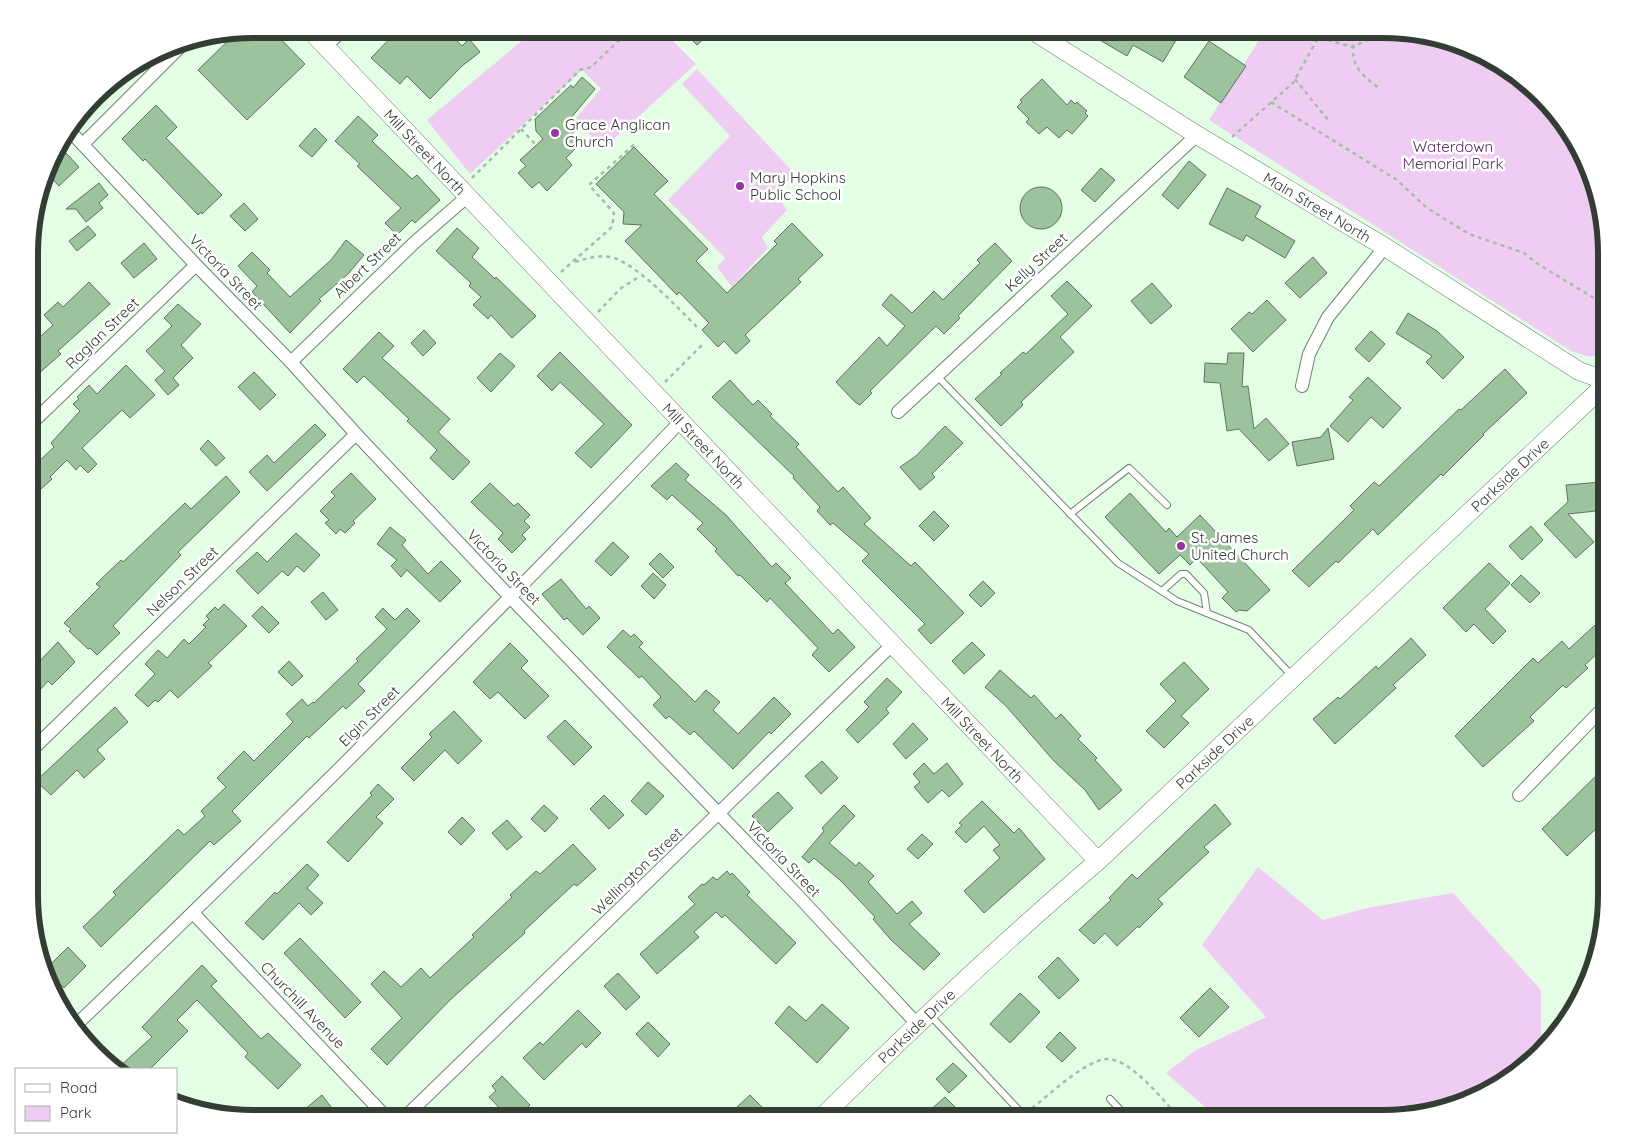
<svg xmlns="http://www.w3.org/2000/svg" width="1636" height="1148" viewBox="0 0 1636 1148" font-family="Quicksand,sans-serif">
<rect width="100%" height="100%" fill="#e4fee5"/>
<g fill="#efcdf3">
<polygon points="536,29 661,29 696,64 603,149 575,119 601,89 582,70 470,174 427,120"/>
<path d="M1266 29H1398L1456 41 1520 75 1584 153 1607 238V347C1592 361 1590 357 1571 351L1209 120Z"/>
<polygon points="697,69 795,174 775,193 787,210 762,237 768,248 732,287 717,267 725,258 668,200 730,136 682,84"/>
<polygon points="1258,867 1323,920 1367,908 1453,893 1541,990 1541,1042 1471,1099 1384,1119 1219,1119 1166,1073 1196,1050 1266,1017 1202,945"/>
</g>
<g fill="#9dc29e" stroke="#5d735d">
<polygon points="252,29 271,29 305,64 247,120 198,70 237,32"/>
<polygon points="399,29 446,29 462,46 469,39 480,52 462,66 430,99 407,76 400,84 371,58"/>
<polygon points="681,29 714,29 697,45"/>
<polygon points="1081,29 1137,29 1152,38 1158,29 1169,29 1179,35 1163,62 1133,45 1127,56"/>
<polygon points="1209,41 1246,66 1221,103 1184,77"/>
<polygon points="582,77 595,89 570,119 578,128 569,136 578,146 566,158 572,165 547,191 539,182 532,188 518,173 526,166 520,160 543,139 536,131 535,119 571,85 573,88"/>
<polygon points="1042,79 1067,105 1071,100 1075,104 1077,102 1087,111 1085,113 1088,116 1072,134 1067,130 1059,138 1047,127 1039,134 1026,122 1029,119 1017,107 1022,102 1020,100"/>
<polygon points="156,105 177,127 166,138 222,195 202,214 201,212 198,215 145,159 143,161 122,139"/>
<polygon points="358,116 378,135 372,141 412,179 417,175 440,200 415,223 412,220 397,235 385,223 401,208 357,166 360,164 335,141"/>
<polygon points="315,128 327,140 312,157 299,146"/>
<polygon points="634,147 668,181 654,194 708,249 696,261 727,293 777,244 774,241 792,223 823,255 798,279 801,282 745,335 750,341 736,354 724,341 718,347 702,330 709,323 679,292 677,295 625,241 642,225 623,224 624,212 596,184"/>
<polygon points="66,153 79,167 59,186 46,172"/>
<polygon points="1189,161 1206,175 1178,209 1162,195"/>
<polygon points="1101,168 1115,180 1095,202 1081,190"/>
<polygon points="99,183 108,195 99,203 103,208 86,222 76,209 66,209"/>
<circle cx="1041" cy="208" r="21"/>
<polygon points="1227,188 1261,206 1255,217 1295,241 1285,258 1246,235 1243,241 1209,224"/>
<polygon points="244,203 258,219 245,231 230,216"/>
<polygon points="88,226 96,235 77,251 69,241"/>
<polygon points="457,228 479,248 472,257 495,279 496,277 536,316 512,338 491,315 488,319 473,305 481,297 469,286 471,283 436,251"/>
<polygon points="346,240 364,255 348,274 319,299 321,301 290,333 252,292 257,286 238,266 252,252 270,270 267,273 290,297 331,260"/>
<polygon points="144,243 157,259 134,278 121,263"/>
<polygon points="995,243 1012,261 958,316 960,318 944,334 936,326 870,391 872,393 860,405 855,402 836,382 879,337 887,346 905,326 882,305 891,294 912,313 934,291 943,300 980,263 977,260"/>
<polygon points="1313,257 1327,273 1300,298 1285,283"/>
<polygon points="1067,281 1092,306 1060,337 1074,352 1021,402 1023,405 1001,426 975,399 1002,374 1000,373 1023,352 1026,354 1068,314 1051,296"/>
<polygon points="89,282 110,304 58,351 61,354 38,374 31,366 31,345 53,325 44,315 58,302 63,307"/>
<polygon points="1152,283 1172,306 1151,324 1131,301"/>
<polygon points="1267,300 1286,320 1253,352 1231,329 1249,312 1252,314"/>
<polygon points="178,304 201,324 181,345 193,358 173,378 179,385 168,395 155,380 165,371 146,351 172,326 164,318"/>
<polygon points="1408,313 1437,331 1464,357 1443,379 1426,362 1432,356 1396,333"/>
<polygon points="424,330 436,343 423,356 411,343"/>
<polygon points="1371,331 1385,344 1369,362 1355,349"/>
<polygon points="379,332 394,346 382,358 450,419 438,432 470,462 453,480 430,458 437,450 407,421 409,419 364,376 357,383 343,369"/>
<polygon points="560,352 632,425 591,468 575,453 604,424 560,382 552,391 537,376"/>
<polygon points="500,353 515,366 491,392 477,378"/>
<polygon points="1228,353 1244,353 1242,387 1248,386 1254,429 1266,418 1289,444 1269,461 1239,429 1227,431 1220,383 1204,382 1205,363 1227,364"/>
<polygon points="126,365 155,395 130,418 122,410 82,448 97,464 88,473 80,465 76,470 67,460 50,477 52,479 31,498 31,456 37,463 54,447 51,443 80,411 73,404 79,399 77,397 89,385 97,394"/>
<polygon points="1505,369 1527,393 1483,434 1484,435 1443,476 1441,474 1378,535 1373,529 1338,563 1336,561 1309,587 1292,571 1354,510 1350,506 1374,482 1379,486 1459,409 1461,410"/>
<polygon points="254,372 276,395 260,410 238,387"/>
<polygon points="1368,377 1401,408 1383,428 1371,417 1348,442 1330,426 1353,400 1349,397"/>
<polygon points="730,380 753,405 758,400 772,414 770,416 799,444 796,447 838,492 843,487 871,518 864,524 911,566 915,562 964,613 931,644 918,630 925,624 862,561 869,554 833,523 830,525 817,511 820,507 793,478 794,476 712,397"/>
<polygon points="315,424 326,435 267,491 249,472 267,455 274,463"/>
<polygon points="945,426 963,443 932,474 935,477 920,490 900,467 916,456"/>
<polygon points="1328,428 1334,459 1297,466 1292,442 1321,437"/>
<polygon points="208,440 225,458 216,466 200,449"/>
<polygon points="676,463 689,475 685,480 726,515 772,567 776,563 791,578 785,583 833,634 838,629 855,647 829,672 812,655 818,648 770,598 767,602 740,575 738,576 715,551 717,549 697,529 703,523 672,495 667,500 651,486"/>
<polygon points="351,473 376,499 353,521 355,523 345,533 340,529 336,534 325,523 329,520 320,511 335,496 331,492"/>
<polygon points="226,476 240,492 178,552 181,555 113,626 120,633 97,655 90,648 88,649 69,631 71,629 64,623 100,587 96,584 121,560 123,562 185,503 191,509"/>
<polygon points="1602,482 1605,510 1568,514 1594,542 1576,558 1544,524 1568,502 1566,485"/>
<polygon points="490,483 514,506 518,503 530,515 524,521 530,527 522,535 526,539 512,553 498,539 503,533 471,502"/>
<polygon points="1130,493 1166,532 1169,528 1177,537 1200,515 1270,590 1247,611 1239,610 1236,612 1222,598 1228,592 1197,558 1190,565 1180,555 1159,574 1105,517"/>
<polygon points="934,511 949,526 934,541 919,526"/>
<polygon points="1531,526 1543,540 1522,560 1509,546"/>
<polygon points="390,527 406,540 402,545 428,574 441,561 461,581 440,602 407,570 401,577 391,566 397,560 377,544"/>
<polygon points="296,533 320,555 304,572 297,566 288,576 282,571 258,594 236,571 257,552 267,562"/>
<polygon points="613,542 629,557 611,576 595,561"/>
<polygon points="660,553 674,567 663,578 649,564"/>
<polygon points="1489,563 1510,583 1485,609 1506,631 1493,644 1474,624 1466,632 1443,608"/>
<polygon points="653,573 666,585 654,599 641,586"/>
<polygon points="1521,575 1540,593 1530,603 1511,585"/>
<polygon points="561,579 586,609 589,606 600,618 583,635 567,618 564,620 542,594"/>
<polygon points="983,581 995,593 981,607 969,595"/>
<polygon points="323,592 338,610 326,620 311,602"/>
<polygon points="224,604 247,626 208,663 212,666 178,698 170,690 158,702 155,700 148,707 135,695 155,674 145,664 158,650 167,658 184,639 189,644 206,627 203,625 209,619 206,616 215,607 218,610"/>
<polygon points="262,606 279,623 269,633 252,616"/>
<polygon points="383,608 395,620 407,608 420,621 358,684 365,691 346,709 343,706 309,738 307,736 232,811 241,821 214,845 210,841 101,947 83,927 116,895 113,892 178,829 184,835 205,816 201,811 226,787 217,778 244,751 254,761 293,722 286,714 302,699 308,706 313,702 314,703 358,661 356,659 387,629 375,617"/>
<polygon points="1607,614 1607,644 1585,665 1588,668 1566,688 1563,685 1530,717 1534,721 1483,767 1455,736 1533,658 1538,663 1562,641 1569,649"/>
<polygon points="623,630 631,637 634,634 643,643 639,647 695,702 706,690 720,702 713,710 738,734 774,697 791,714 771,734 769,732 733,769 694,731 690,735 669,716 666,719 653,705 661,697 642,676 639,678 607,647"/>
<polygon points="1411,638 1426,655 1393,685 1396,688 1335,744 1313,719 1338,697 1340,699 1376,666 1378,669"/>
<polygon points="58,642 75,662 52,685 48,681 31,700 31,670"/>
<polygon points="972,642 985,655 964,674 952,661"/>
<polygon points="510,643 528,661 521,668 549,696 525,719 498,692 490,699 473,682"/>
<polygon points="289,661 303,676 292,686 278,672"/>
<polygon points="1184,662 1209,689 1181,716 1189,723 1164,748 1146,731 1176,701 1160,684"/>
<polygon points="1000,670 1031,698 1034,695 1056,719 1061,714 1081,736 1078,739 1097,758 1095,760 1122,790 1099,810 1085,790 1054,761 1006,706 985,687"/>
<polygon points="887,678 902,692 886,709 889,713 858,743 846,730 869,707 864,702"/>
<polygon points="115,707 128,722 97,750 105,759 84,778 77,770 51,795 36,781"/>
<polygon points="454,711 482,741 458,764 445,750 414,781 401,768 432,737 429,734"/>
<polygon points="565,720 592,747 574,765 547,737"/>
<polygon points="913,723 928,739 906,759 893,744"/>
<polygon points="822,761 838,778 821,794 805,776"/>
<polygon points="924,763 934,774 947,763 963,784 949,797 942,790 928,803 914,787 920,782 913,774"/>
<polygon points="1607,765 1607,834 1599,826 1567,856 1542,829"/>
<polygon points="648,782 664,796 646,815 631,801"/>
<polygon points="378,784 394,799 376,817 383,823 348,862 327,842 372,795 370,793"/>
<polygon points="778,792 793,808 768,832 752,816"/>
<polygon points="604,795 624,815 609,829 590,809"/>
<polygon points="982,801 1014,833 1019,828 1045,859 984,913 964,891 1000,858 993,850 1000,845 984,826 966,843 955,832 962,825 959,823"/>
<polygon points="1215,804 1231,824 1204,847 1209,852 1158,899 1163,904 1139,928 1138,926 1117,946 1105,933 1094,944 1079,930 1111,900 1109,898 1132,874 1137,879"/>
<polygon points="544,805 558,818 545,832 531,819"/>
<polygon points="844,805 855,816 829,843 856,866 859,862 874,876 868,882 897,914 912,901 922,913 909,924 940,954 924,970 891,940 873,919 875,917 841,881 814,858 809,863 802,857 824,831 822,828"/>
<polygon points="462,817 475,830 461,845 448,832"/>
<polygon points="507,820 522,837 507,850 492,833"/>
<polygon points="922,834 933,844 918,859 907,849"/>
<polygon points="573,844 596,869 577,886 574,884 524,931 525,933 451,999 387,1065 371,1049 402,1018 371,984 384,971 401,987 421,968 430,978 474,937 472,935 512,897 510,895 536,871 540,874"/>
<polygon points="307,864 319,875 307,888 323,903 311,915 299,903 263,940 245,923 275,892 277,894"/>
<polygon points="727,871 730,875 732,873 750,892 747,895 796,943 776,964 725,915 722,918 716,912 694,932 699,937 657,974 640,954 695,904 688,897 702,884 704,885 713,877 717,880"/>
<polygon points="300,938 361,1002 345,1018 284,953"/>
<polygon points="68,947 86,966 64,988 46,969"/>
<polygon points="1058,957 1079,980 1059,999 1038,977"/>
<polygon points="202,965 217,981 211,986 261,1039 268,1033 301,1065 278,1089 245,1057 248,1053 197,1000 177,1020 188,1031 150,1069 117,1069 152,1037 142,1027"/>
<polygon points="618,973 640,997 626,1010 604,986"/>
<polygon points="1210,988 1229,1007 1199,1037 1180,1018"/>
<polygon points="1020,993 1040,1012 1010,1043 990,1024"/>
<polygon points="822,1004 849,1028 817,1063 775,1023 789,1006 806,1021"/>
<polygon points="578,1010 601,1033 586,1048 582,1043 544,1080 523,1058 540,1042 543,1045"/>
<polygon points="648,1022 670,1044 658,1057 636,1034"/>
<polygon points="1060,1032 1076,1048 1062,1062 1046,1047"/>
<polygon points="953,1063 967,1076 949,1093 936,1079"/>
<polygon points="502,1076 530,1105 518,1116 512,1110 506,1115 489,1097 496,1091 492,1086"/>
<polygon points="322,1095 334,1111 324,1119 293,1119"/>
<polygon points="750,1095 764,1109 753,1119 724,1119"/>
<polygon points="945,1097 957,1109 946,1119 920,1119"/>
</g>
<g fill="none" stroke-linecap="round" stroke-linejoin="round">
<defs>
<g id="lane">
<polyline points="937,376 1118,563 1177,601 1249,630 1292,676"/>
<polyline points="1070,514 1129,468 1167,505"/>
<polyline points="1162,591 1181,574 1186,574 1204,593 1207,613"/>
<polyline points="929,1014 1027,1119"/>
<polyline points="1110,1099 1129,1119"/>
</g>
<g id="street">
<polyline points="326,46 344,29"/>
<polyline points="69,130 196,265 291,362 356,434 511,598 801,899 917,1024"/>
<polyline points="83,144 185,42"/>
<polyline points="291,362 414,243 469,195"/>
<polyline points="1302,386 1309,354 1328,317 1385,247"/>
<polyline points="898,412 1197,135"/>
<polyline points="31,424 196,265"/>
<polyline points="31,751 356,434"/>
<polyline points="1519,795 1607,704"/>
<polyline points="193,913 388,1119"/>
<path d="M75 1026C281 829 483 628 680 422"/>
<polyline points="403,1119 892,645"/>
</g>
<g id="secondary">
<path id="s1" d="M309 29 1098 861"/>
<path id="s2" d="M1030 29 1197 135 1385 247 1579 371 1607 381"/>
<path id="s3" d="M820 1119C910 1030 1002 943 1098 861L1607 383"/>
</g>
</defs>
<use href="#lane" stroke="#6e846e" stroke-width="8"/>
<use href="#street" stroke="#6e846e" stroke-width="14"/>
<use href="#secondary" stroke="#6e846e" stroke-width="19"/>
<g stroke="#a7bba8" stroke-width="2.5" stroke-dasharray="4 4" stroke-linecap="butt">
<path d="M1357 29C1348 62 1354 69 1380 89"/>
<polyline points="1320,38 1353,47 1389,29"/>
<polyline points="1295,79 1328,120"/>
<polyline points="1271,102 1397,180 1427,208 1469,234 1524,253 1538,264 1607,306"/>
<polyline points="521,129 535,144"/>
<polyline points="1232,137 1293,83 1323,29"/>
<polyline points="472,178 580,70 591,67 631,29"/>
<path d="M575 262C588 258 600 254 614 258 639 266 679 309 698 328"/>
<polyline points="561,272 612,227 614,213 589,185 637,142"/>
<polyline points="598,312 620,289 640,276"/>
<polyline points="665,382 704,343"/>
<path d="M1032 1108C1048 1096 1088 1058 1108 1059 1132 1060 1165 1102 1180 1119"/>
</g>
<use href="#lane" stroke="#fff" stroke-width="6"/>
<use href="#street" stroke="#fff" stroke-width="12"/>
<use href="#secondary" stroke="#fff" stroke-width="18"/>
</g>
<g fill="#93369f" stroke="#fff" stroke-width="2">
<circle cx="555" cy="133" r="5"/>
<circle cx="740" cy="186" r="5"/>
<circle cx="1181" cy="546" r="5"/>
</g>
<g text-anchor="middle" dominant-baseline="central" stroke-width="5" stroke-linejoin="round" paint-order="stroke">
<g font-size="15" fill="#333d34" stroke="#fff" text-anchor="start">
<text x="565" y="124">Grace Anglican<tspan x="565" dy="17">Church</tspan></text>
<text x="750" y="177">Mary Hopkins<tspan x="750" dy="17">Public School</tspan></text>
<text x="1191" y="537">St. James<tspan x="1191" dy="17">United Church</tspan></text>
</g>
<g font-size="15" fill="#572d5d" stroke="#fff">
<text x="1453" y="146">Waterdown<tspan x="1453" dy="17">Memorial Park</tspan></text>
</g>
<g font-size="15" fill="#333d34" stroke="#fff">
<text stroke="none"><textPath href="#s1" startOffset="169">Mill Street North</textPath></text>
<text stroke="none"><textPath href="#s2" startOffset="338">Main Street North</textPath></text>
<text transform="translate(1036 262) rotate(-43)">Kelly Street</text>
<text transform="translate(367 265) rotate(-44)">Albert Street</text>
<text transform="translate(226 272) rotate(46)">Victoria Street</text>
<text transform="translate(102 333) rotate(-44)">Raglan Street</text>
<text stroke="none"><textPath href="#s1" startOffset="574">Mill Street North</textPath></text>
<text stroke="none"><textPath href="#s3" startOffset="944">Parkside Drive</textPath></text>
<text transform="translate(504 567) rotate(46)">Victoria Street</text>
<text transform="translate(182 581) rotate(-44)">Nelson Street</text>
<text transform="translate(369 716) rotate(-45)">Elgin Street</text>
<text stroke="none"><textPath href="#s1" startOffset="979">Mill Street North</textPath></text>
<text stroke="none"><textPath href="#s3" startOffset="539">Parkside Drive</textPath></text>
<text transform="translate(784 859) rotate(46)">Victoria Street</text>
<text transform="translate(637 871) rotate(-44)">Wellington Street</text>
<text transform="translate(303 1005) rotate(46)">Churchill Avenue</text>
<text stroke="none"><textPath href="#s3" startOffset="134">Parkside Drive</textPath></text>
</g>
</g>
<path d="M0 0H1636V1148H0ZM253 38H1383A215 215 0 0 1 1598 253V895A215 215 0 0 1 1383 1110H253A215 215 0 0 1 38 895V253A215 215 0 0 1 253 38Z" fill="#fff" fill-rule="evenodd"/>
<path fill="none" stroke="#333d34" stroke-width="6" d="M253 38H1383A215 215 0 0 1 1598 253V895A215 215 0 0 1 1383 1110H253A215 215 0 0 1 38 895V253A215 215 0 0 1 253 38Z"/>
<rect x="15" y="1068" width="162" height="65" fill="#ffffff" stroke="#adb1ae"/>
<rect x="25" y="1084" width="25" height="8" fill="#ffffff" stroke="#adb1ae"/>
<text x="60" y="1093" font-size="15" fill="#333d34">Road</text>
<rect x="25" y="1106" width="25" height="15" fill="#efcdf3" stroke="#adb1ae"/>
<text x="60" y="1118" font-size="15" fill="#333d34">Park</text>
</svg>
